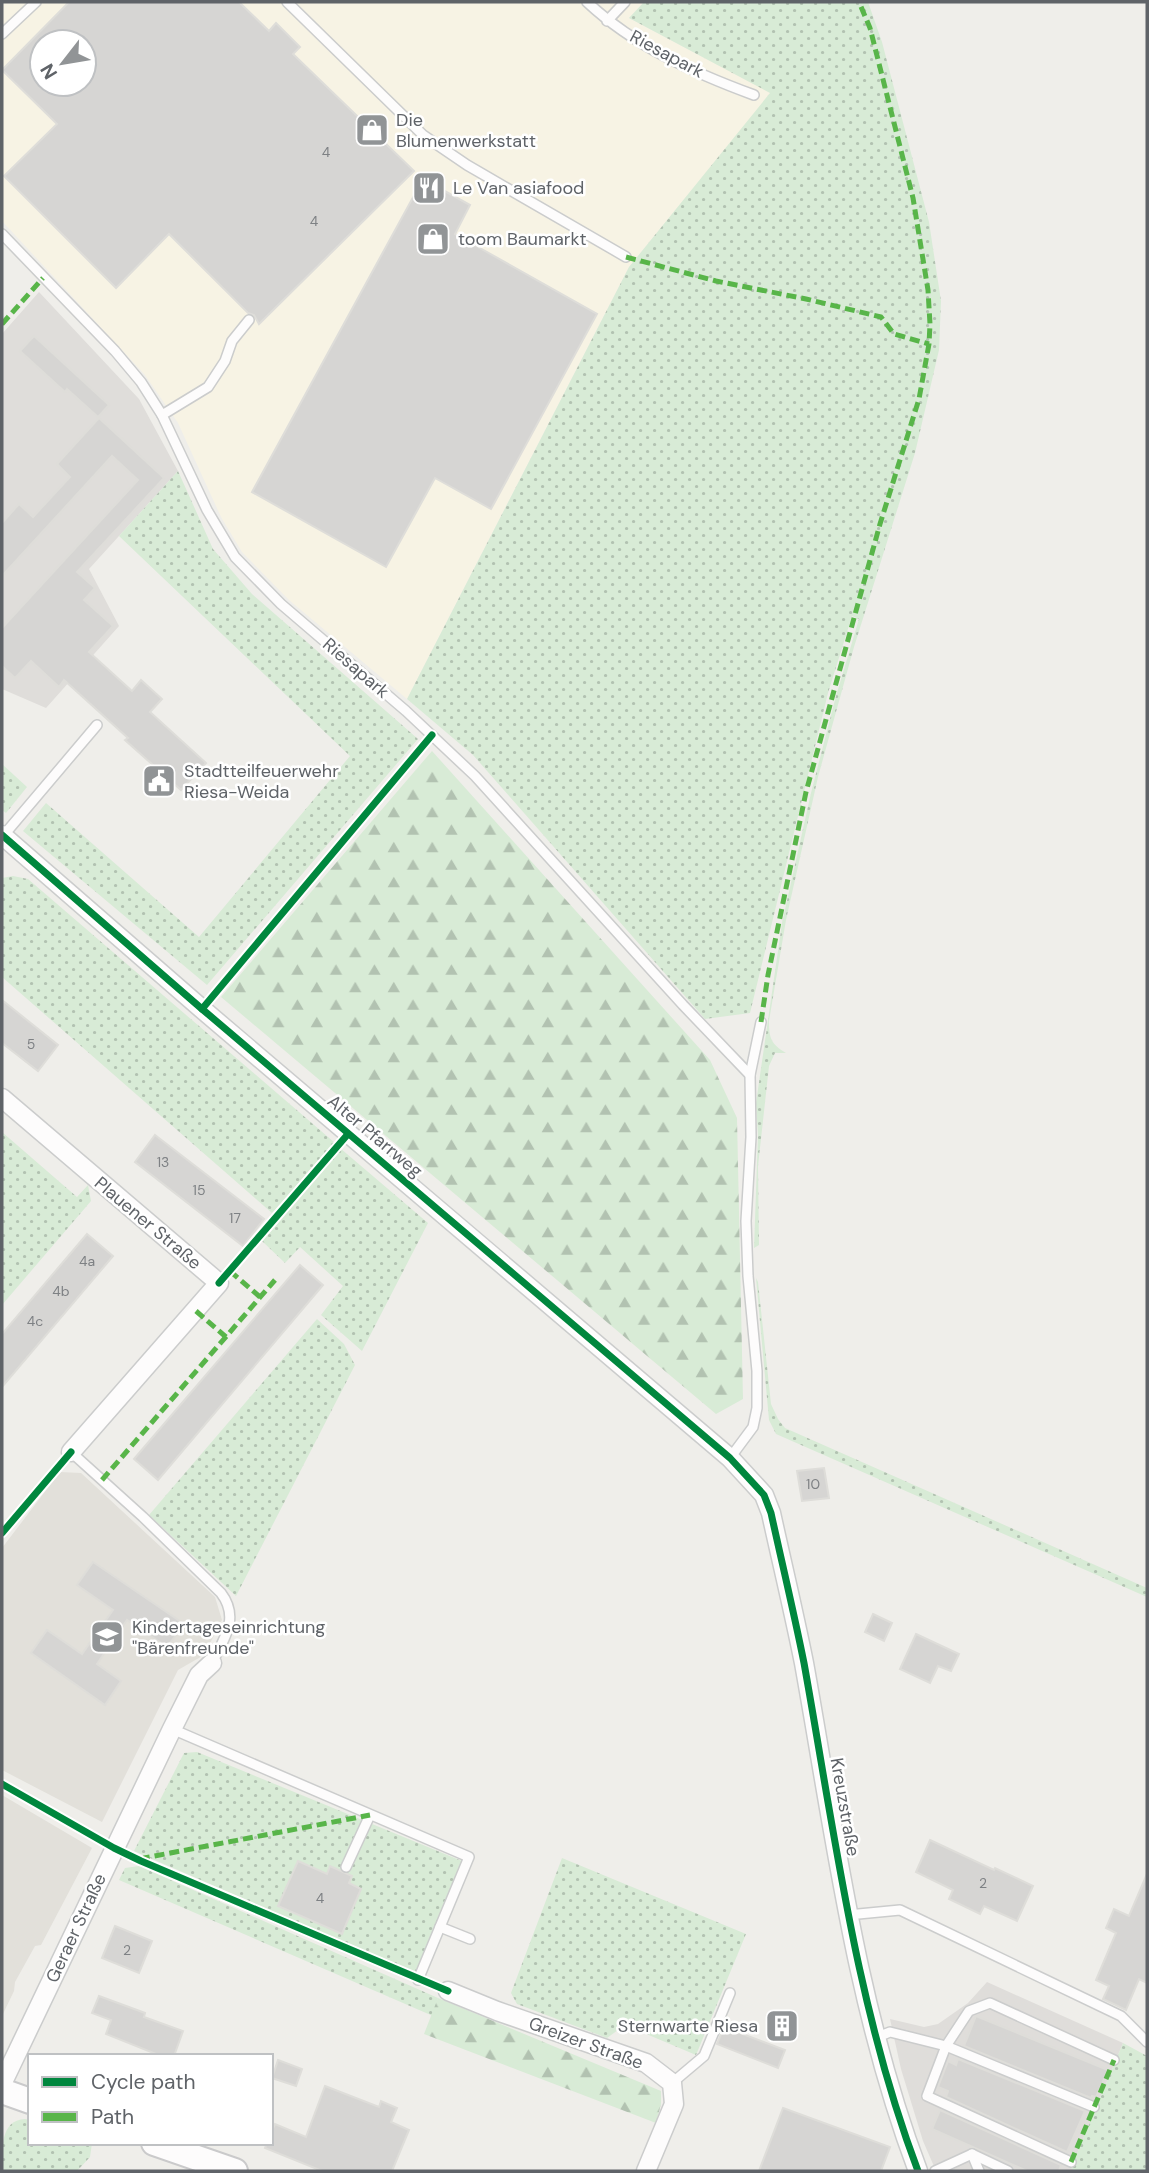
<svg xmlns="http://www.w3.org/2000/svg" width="1149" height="2173" viewBox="0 0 1149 2173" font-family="'DM Sans',sans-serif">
<defs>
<pattern id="green-dots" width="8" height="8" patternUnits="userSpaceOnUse" patternTransform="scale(1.75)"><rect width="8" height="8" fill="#d8ebd6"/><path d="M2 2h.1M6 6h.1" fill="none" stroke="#b2c2b1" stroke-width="1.8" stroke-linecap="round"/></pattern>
<pattern id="forest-firs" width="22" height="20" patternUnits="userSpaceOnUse" patternTransform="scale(1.75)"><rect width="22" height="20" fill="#d8ebd6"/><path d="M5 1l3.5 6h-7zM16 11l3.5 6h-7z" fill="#b2c2b1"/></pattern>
</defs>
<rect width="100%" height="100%" fill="#efeeea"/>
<path fill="#f7f3e4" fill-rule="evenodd" d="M2 2H644L629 18 771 93 629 267 407 699 289 600 242 552 221 517 178 423 145 375 2 221ZM42 42H84V84H42Z"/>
<g fill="#dfddda">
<polygon points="39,292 139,399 178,471 89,569 119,626 46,708 2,689 2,334"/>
<polygon points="987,1982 1123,2043 1071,2168 1077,2171 936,2171 923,2141 901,2069 890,2019 924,2027 938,2024 968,2003"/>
</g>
<g fill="#e2e0da">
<polygon points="60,1472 81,1473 215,1597 222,1620 204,1655 178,1670 102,1822 2,1770 2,1548"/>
<polygon points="2,1795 92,1848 41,1945 35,1946 15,1982 14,1991 2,2016"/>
</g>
<g fill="url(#green-dots)">
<path d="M644 2H868L882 42 929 222 941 301 939 350 915 453 854 647 818 777 786 920 769 1021C769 1038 771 1044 786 1053H775L769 1066 758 1166 759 1245 754 1248 758 1135 756 1103 782 923 811 793 836 696 859 619 852 616 828 693 750 1013 705 1019 473 755 407 699 629 267 770 93 629 18Z"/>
<polygon points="178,471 213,549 252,594 418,739 207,985 23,831 46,803 199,937 350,756 119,536"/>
<polygon points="2,764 27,787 6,813 2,810"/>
<polygon points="13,876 28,879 335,1143 272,1213 2,977 2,878"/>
<polygon points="2,1132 77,1197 88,1185 91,1201 2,1305"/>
<polygon points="340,1148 428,1223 362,1351 321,1315 343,1286 300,1247 285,1263 262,1241"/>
<polygon points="756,1278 758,1282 771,1404 778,1419 785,1428 1147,1588 1147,1597 776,1434 769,1420"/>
<polygon points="317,1319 344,1344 355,1365 236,1596 149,1515"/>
<polygon points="197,1752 462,1861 418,1971 410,1971 134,1851 184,1753"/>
<polygon points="562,1858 746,1934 696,2055 625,2025 607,2038 517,2004 511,1993"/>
<polygon points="139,1866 438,1998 433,2016 119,1880 125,1868"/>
<polygon points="1123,2043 1147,2056 1147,2171 1077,2171 1071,2168"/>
<path d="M25 2119 30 2120V2143H92L90 2157 77 2171H2C2 2150 0 2120 25 2119Z"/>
</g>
<g fill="url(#forest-firs)">
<polygon points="432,751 710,1060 737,1118 743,1399 716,1414 221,997"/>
<polygon points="438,1998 661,2091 661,2104 656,2123 424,2034"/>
</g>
<g fill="#d6d5d3" stroke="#deddd9" stroke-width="2" fill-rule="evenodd">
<path d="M69 2H239L269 31 276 23 300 47 293 54 414 171 259 324 254 315 248 313 169 234 116 288 4 176 57 124 2 70ZM42 42H84V84H42Z"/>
<polygon points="423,179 470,205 455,234 597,314 491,509 435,478 386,567 252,492"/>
<polygon points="34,336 109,405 98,417 67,389 65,392 20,351"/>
<polygon points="99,418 164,478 77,572 95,588 84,600 113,626 89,652 132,691 141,680 162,699 150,712 206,763 181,790 125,740 128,738 64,680 59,687 31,661 15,678 2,666 2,628 138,480 112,456 2,576 2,523 19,504 33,517 70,477 57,464"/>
<polygon points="2,1000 58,1045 38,1071 2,1043"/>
<polygon points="155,1135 264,1219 243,1246 135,1162"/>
<polygon points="87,1234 113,1256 2,1387 2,1334"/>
<polygon points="300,1265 323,1285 158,1480 134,1459"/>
<polygon points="824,1468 829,1498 802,1501 797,1471"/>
<polygon points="93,1562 184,1624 167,1647 127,1620 97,1664 121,1681 105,1705 31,1653 47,1630 82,1654 113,1610 77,1585"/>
<polygon points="873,1614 892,1623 884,1641 865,1632"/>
<polygon points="916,1634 959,1654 951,1671 938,1666 930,1683 900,1669"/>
<polygon points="930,1840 994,1870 995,1868 1033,1886 1017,1921 984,1906 980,1914 949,1899 953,1890 916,1872"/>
<polygon points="298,1861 327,1874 330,1866 352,1876 349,1883 361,1889 342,1934 278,1906"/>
<polygon points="1147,1874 1147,1983 1139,1979 1126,2010 1103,1999 1109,1986 1096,1980 1116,1933 1106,1928 1114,1909 1129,1916"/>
<polygon points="115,1926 152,1941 139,1973 102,1958"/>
<polygon points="99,1996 145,2013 144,2017 183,2031 174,2056 161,2056 106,2034 111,2020 92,2013"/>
<polygon points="976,2016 1108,2070 1096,2097 1092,2096 1091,2098 964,2046"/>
<polygon points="724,2027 785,2050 778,2068 717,2044"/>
<polygon points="958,2059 1085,2111 1067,2152 946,2097 948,2091 938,2087 948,2061 956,2065"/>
<polygon points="278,2060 302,2069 296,2086 272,2078"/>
<polygon points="325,2086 379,2107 381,2101 397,2108 391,2122 409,2130 392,2171 322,2171 265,2148 267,2143 271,2143 271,2133 275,2124 306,2137"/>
<polygon points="783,2108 890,2147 881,2171 759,2171"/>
<polygon points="940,2110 1061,2165 1059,2171 1027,2171 932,2129"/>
</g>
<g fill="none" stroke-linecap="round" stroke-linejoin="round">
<defs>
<g id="lane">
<polyline points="287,2 423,135 467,165 626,257"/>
<path d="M587 2C634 46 694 73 754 95"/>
<polyline points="607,21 625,2"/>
<polyline points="2,34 36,2"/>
<polyline points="2,234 115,351 141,382 162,415 207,510 235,557 281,604 406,711 475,776 683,1005 750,1075"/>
<polyline points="162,415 208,387 225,361 232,341 249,320"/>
<polyline points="3,836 97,725"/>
<path d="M71 1452 143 1517 221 1593C240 1618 224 1639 212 1663"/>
<polyline points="730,1458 753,1427 757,1408 757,1371 748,1276 746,1221 751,1137 750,1075 761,1022"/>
<polyline points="172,1729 469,1857 418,1980"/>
<polyline points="346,1867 370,1815"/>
<polyline points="848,1915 900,1910 1121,2016 1147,2042"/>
<polyline points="440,1927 470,1939"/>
<polyline points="875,2038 890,2032 946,2046 1094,2107"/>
<polyline points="672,2083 704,2056 730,1993"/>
<polyline points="972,2154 979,2171"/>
<polyline points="1071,2162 927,2096 946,2046 969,2011 990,2003 1114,2060"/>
<polyline points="935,2171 972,2154 1008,2171"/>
</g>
<g id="street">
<path d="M2 835 202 1009 730 1458 764 1495 771 1513C782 1563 794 1613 804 1663 835 1835 856 2007 918 2171"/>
<polyline points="2,1098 219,1283 71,1452"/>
<polyline points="448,1991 497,2011 646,2063 672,2083 674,2104 646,2171"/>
<polyline points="2,2084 172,1729 199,1675 212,1663"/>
</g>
<g id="secondary">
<polyline points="2,2091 30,2101"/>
<polyline points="154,2143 235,2171"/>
</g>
</defs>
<use href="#lane" stroke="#cbcccc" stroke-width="12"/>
<use href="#street" stroke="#cbcccc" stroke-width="21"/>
<use href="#secondary" stroke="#cacacb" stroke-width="28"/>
<use href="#lane" stroke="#fdfcfc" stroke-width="9"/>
<use href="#street" stroke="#fdfcfc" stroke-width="18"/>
<use href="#secondary" stroke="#fdfcfc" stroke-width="24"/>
<g stroke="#58b549" stroke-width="5" stroke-dasharray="10 5" stroke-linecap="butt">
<polyline points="626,257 716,281 806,299 881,317 894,334 929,344"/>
<polyline points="2,324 43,278"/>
<polyline points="761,1022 768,975 806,792 880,524 919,399 929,344 930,324 928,290 913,198 870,28 859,2"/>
<polyline points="230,1271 260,1297"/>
<polyline points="196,1311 226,1337"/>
<polyline points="102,1480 275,1280"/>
<polyline points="141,1861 144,1858 370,1815"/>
<polyline points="1071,2162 1114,2060"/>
</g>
<defs>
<g id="cycleway">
<path d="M2 835 202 1009 730 1458 764 1495 771 1513C782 1563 794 1613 804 1663 835 1835 856 2007 918 2171"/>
<polyline points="202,1009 432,735"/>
<polyline points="219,1283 348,1134"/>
<polyline points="2,1533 71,1452"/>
<polyline points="2,1784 114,1848 141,1861 448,1991"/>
</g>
</defs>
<use href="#cycleway" stroke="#fff" stroke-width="11"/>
<use href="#cycleway" stroke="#00873e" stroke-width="7"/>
</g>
<defs>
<symbol id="shop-square" viewBox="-11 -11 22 22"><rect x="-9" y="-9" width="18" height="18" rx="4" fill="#919496" stroke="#fff"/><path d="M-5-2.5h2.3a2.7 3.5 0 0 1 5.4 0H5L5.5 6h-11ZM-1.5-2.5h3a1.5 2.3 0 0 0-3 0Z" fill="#fff"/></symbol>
<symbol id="restaurant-square" viewBox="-11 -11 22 22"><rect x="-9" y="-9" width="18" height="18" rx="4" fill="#919496" stroke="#fff"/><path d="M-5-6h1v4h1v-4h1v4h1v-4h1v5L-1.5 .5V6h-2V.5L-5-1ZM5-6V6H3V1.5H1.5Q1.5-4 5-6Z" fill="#fff"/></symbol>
<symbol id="civic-square" viewBox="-11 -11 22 22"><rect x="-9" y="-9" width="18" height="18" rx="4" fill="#919496" stroke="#fff"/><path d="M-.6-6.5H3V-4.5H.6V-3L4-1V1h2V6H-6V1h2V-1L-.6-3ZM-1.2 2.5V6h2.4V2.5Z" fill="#fff"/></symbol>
<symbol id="school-square" viewBox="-11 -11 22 22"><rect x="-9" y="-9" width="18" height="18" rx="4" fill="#919496" stroke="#fff"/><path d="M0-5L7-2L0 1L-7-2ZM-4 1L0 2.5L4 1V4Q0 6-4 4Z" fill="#fff"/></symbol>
<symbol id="building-square" viewBox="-11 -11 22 22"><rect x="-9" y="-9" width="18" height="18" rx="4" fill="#919496" stroke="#fff"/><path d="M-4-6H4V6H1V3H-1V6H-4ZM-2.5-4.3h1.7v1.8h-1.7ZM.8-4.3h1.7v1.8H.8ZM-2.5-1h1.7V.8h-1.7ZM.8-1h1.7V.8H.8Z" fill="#fff"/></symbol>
</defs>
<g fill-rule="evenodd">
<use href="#shop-square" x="353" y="111" width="38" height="38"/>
<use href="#restaurant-square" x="410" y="169" width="38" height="38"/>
<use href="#shop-square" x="414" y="220" width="38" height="38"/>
<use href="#civic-square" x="140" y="762" width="38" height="38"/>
<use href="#school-square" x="88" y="1618" width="38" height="38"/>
<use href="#building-square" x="763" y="2007" width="38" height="38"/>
</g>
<g text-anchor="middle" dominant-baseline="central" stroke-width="5" stroke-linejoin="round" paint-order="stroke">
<g font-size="14" fill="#7e8184">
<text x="326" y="152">4</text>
<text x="314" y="221">4</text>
<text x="31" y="1044">5</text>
<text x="163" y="1162">13</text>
<text x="199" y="1190">15</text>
<text x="235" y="1218">17</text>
<text x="87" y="1261">4a</text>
<text x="61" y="1291">4b</text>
<text x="35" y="1321">4c</text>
<text x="813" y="1484">10</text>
<text x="983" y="1883">2</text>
<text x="320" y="1898">4</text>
<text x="127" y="1950">2</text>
</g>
<g font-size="18" fill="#5f6368" stroke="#fff">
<text transform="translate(667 54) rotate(28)">Riesapark</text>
<text transform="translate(356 668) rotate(41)">Riesapark</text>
<text transform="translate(375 1136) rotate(40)">Alter Pfarrweg</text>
<text transform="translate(148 1223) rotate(40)">Plauener Straße</text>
<text transform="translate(845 1807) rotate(80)">Kreuzstraße</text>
<text transform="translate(76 1928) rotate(-65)">Geraer Straße</text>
<text transform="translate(586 2043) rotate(20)">Greizer Straße</text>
</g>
<g font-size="18" fill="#5f6368" stroke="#fff" text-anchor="start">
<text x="396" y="120">Die<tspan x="396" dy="21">Blumenwerkstatt</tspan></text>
<text x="453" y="188">Le Van asiafood</text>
<text x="458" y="239">toom Baumarkt</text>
<text x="184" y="771">Stadtteilfeuerwehr<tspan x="184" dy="21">Riesa-Weida</tspan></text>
<text x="132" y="1627">Kindertageseinrichtung<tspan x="132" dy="21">"Bärenfreunde"</tspan></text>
<text x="758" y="2026" text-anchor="end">Sternwarte Riesa</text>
</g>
</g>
<rect width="1149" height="2173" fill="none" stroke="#5f6368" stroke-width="7"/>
<rect x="28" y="2054" width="245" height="91" fill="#ffffff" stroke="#bfc1c3" stroke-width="2"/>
<rect x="42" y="2077" width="35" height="10" fill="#00873e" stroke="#bfc1c3" stroke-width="2"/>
<text x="91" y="2089" font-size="21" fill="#5f6368">Cycle path</text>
<rect x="42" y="2112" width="35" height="10" fill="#58b549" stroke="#bfc1c3" stroke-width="2"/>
<text x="91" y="2124" font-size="21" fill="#5f6368">Path</text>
<g transform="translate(63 63) rotate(239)"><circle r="33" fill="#ffffff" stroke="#bfc1c3" stroke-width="2"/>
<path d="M0-5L12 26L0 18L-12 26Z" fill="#919496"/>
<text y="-10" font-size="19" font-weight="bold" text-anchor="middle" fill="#5f6368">N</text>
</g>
</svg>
